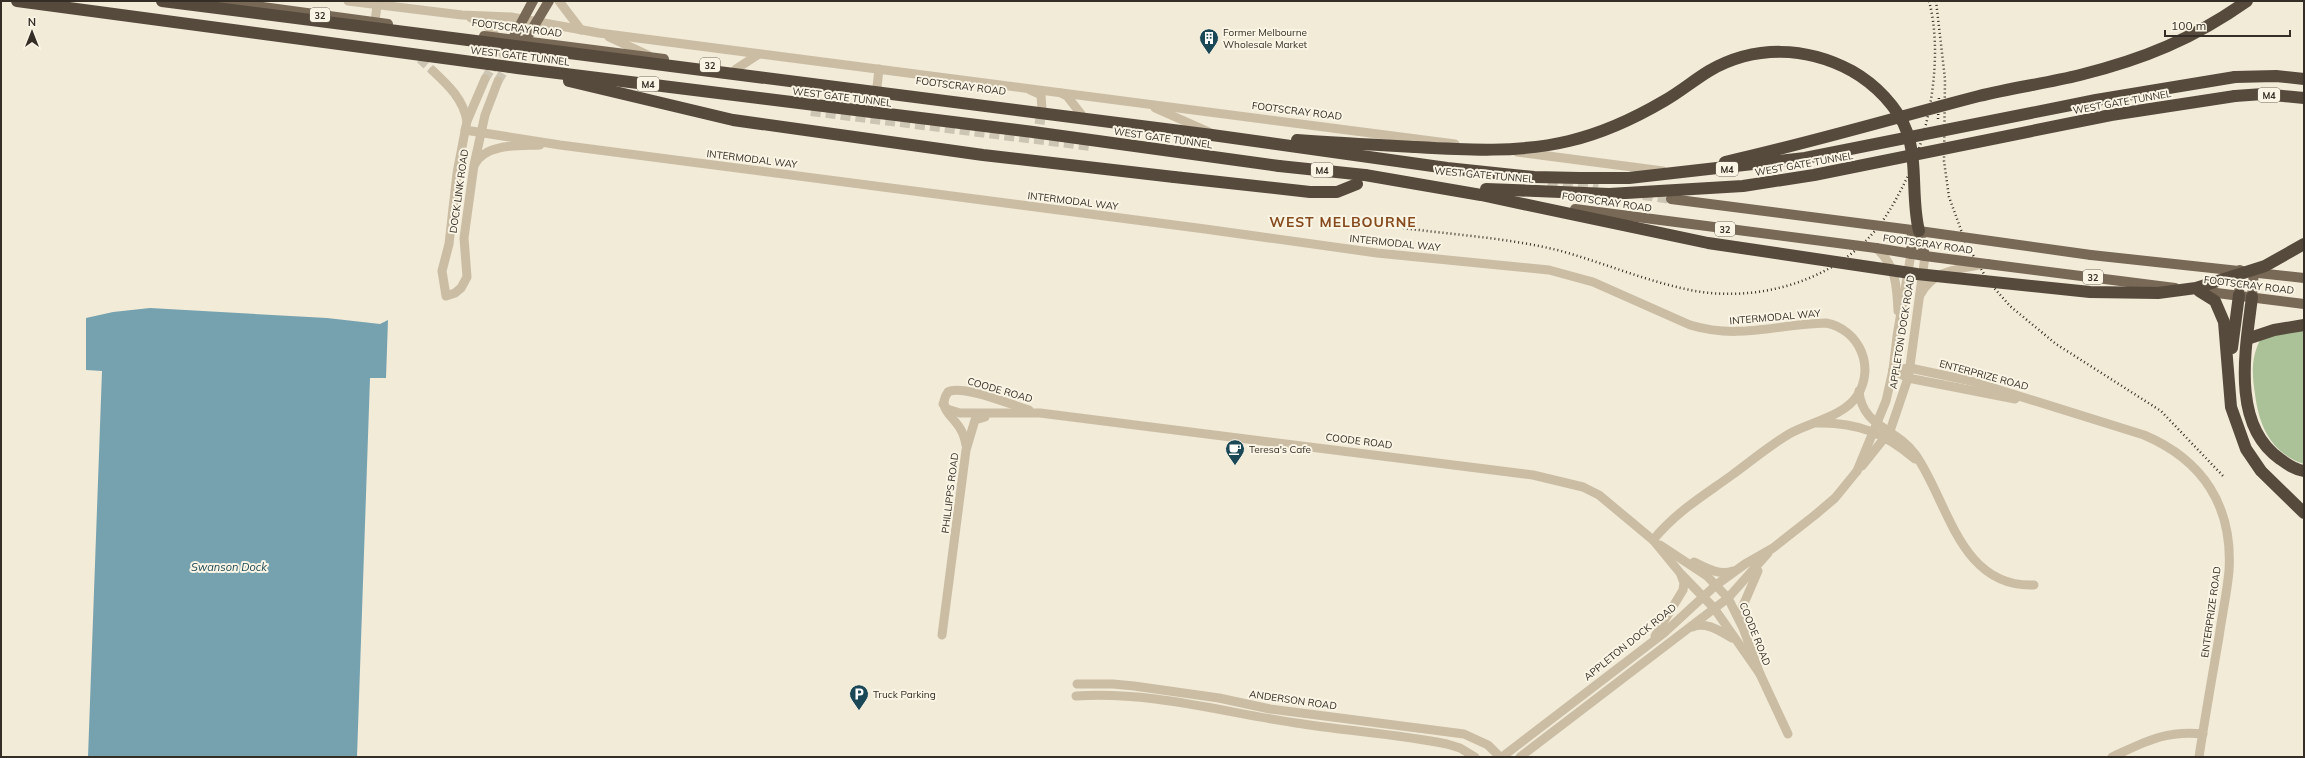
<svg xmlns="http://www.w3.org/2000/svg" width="2305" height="758" viewBox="0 0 2305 758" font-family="Mulish,sans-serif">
<rect width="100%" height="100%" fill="#f2ebd8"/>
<path fill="#abc198" d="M2304 329V464C2271 453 2259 426 2255 394 2252 375 2251 358 2260 340L2267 336Z"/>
<polygon fill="#76a2af" points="150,308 327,318 380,324 388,320 386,378 370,378 357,757 88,757 102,371 86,370 86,318 113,312"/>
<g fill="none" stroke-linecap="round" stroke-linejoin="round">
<g stroke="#ccc5b4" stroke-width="9" stroke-dasharray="9 4.5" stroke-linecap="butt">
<polyline points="420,59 433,71"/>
<polyline points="485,79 491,69"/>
<polyline points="498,81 504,71"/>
<polyline points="873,118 877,87"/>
</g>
<g stroke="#ccc5b4" stroke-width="10" stroke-dasharray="10 5" stroke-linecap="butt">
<polyline points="491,69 512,40"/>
<polyline points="504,71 525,41"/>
<polyline points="811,111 1091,146"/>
<polyline points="1037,139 1042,109"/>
<polyline points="1548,182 1598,189"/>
<polyline points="1643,195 1671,199"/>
</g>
<g stroke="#cabda4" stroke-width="9">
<polyline points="348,1 462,15 511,17 599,33 1455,144"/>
<polyline points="559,1 581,30"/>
<polyline points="471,18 487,25 497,38"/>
<polyline points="375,22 377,5"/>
<polyline points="609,37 648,55"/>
<polyline points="736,69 759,54"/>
<path d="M433 71C449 86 463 99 467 121"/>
<polyline points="485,79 467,121 457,173 449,244 442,271 446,296 455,293 461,288 467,277 464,238 474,165 485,115 498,81"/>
<polyline points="877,87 879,69"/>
<polyline points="1030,90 1041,95 1042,109"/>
<polyline points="1061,93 1067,96 1081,114"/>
<polyline points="1155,108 1209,132"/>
<path d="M465 130 560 145 1205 229 1377 253 1549 270 1593 282 1690 325C1740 340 1777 324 1826 323 1859 329 1876 367 1857 396 1843 417 1810 422 1789 434 1769 446 1751 461 1732 475 1703 496 1677 511 1653 540"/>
<polyline points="1517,152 1663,171"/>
<path d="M475 164C486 143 520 146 540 145"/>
<path d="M1876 248C1896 265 1897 287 1898 311"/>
<path d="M1893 370 1910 368 1971 381 2144 435C2203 460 2233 506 2229 571 2227 593 2222 615 2219 637 2212 677 2205 717 2199 757"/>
<polyline points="1893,370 1908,378 2015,399"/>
<polyline points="1893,370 1897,336 1911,254"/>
<polyline points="1909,373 1925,256"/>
<path d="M1859 391C1862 427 1896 428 1915 454 1948 500 1959 588 2034 585"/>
<polyline points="943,404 947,409 960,413 1040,413 1533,475 1583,487 1599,495 1653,540 1681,574 1714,608 1760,674"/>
<path d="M1817 423C1857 422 1884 433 1915 459"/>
<path d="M966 445C965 440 964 435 961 430 954 416 936 409 948 392 962 384 1012 405 1029 410"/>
<polyline points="1660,545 1707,576 1728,598 1743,628 1760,674 1788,734"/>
<path d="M1694 562C1706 568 1720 576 1733 571"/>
<polyline points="1741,620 1742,608 1758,571"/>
<path d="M1692 627C1706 621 1720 631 1732 638"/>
<polyline points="942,635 966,450 975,420 985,417"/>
<polyline points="1655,636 1683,590 1684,583 1681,575"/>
<polyline points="1077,684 1113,684 1134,686 1219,698 1270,709 1464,734 1488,745 1500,757"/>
<path d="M1076 696C1151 691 1222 712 1296 723 1346 731 1397 734 1447 744L1460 748 1475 757"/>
<polyline points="1502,757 1664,633 1716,585 1745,564 1773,548 1815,515 1835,498 1857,471"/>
<polyline points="1520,757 1728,598 1768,553"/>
<path d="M2112 757C2145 742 2165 730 2203 734"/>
</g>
<g stroke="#786856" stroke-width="10">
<polyline points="219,1 388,24"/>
<polyline points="484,36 664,59"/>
<polyline points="512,40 533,1"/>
<polyline points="525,41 549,1"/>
<polyline points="1876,248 1925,256 1919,231 1912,230 1911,254"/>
<polyline points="2091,255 2304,278"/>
<polyline points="1987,264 2175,288"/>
<polyline points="2201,291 2304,304"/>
<polyline points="2239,295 2240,270"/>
<polyline points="2252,297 2254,271"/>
</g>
<g stroke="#564a3d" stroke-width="12">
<polyline points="2235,77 2276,76 2304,79"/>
<polyline points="2235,96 2263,94 2304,98"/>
<polyline points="1279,166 1365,175"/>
<polyline points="1174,177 1310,192 1337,192 1357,184"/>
<polyline points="2199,291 2215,301 2224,322 2231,407 2246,449 2261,471 2304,513"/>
<path d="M2252 297C2246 347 2230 424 2280 459 2287 464 2295 470 2304 471"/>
<polyline points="2247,339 2274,330 2304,325"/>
<polyline points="2232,348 2239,295"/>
</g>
<g stroke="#352e26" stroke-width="2.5" stroke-dasharray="1 3" stroke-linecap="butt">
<polyline points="1936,1 1945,79 1944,161 1949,197 1965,241 1988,281 2010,306 2056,344 2161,411 2224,477"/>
<polyline points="1938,119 1939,97"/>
<path d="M1403 228C1455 235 1510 238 1561 251 1604 263 1646 281 1690 290 1754 303 1830 283 1873 233 1888 216 1898 196 1908 176 1931 128 1943 53 1929 1"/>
</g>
<g stroke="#cabda4" stroke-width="9">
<path d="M1920 295C1934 269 1957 270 1983 264"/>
<polyline points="1862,466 1890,431 1908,378"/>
<polyline points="1857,471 1886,401 1893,370"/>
</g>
<g stroke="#786856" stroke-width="10">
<polyline points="1671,199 1912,230"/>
<polyline points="1575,209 1876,248"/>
<polyline points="1919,231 2091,255"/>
<polyline points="1925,256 1987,264"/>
</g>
<g stroke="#564a3d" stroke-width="12">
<polyline points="17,1 517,68 1033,132 1279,166"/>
<polyline points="162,1 1212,135 1447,168 1534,177 1580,178 1629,178 1805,158 2096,100 2235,77"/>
<polyline points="569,81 733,120 983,155 1174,177"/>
<path d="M1297 140C1337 143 1377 145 1416 147 1467 150 1519 153 1569 141 1603 133 1635 118 1664 101 1680 92 1694 80 1709 71 1754 45 1806 46 1852 71 1875 84 1898 107 1907 132 1918 164 1911 199 1919 231"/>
<path d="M1725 162C1810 143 1894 118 1979 96 2012 88 2047 83 2080 75 2144 59 2193 39 2247 1"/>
<polyline points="1365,175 1481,195 1708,243 1917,274 2090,292 2158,293 2196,288 2265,266 2304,244"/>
<polyline points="1486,189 1609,194 1743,186 1814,175 2111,115 2235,96"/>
</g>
</g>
<defs>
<symbol id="building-pin" viewBox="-11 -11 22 30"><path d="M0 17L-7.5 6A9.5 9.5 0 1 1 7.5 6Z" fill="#1b4857" stroke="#f9f4e4"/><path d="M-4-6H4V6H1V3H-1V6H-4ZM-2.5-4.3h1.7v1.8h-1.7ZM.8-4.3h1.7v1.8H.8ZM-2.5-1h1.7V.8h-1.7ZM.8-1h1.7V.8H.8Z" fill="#fff"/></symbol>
<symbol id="cafe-pin" viewBox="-11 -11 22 30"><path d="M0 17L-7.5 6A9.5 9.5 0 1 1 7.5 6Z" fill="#1b4857" stroke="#f9f4e4"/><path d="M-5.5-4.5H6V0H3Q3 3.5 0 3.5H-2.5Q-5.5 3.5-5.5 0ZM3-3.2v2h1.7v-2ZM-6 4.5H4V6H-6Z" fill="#fff"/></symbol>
<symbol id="parking-pin" viewBox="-11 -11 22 30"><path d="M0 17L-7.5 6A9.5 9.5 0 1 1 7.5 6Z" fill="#1b4857" stroke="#f9f4e4"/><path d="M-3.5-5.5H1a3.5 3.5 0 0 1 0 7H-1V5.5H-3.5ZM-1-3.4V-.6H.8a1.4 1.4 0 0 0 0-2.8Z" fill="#fff"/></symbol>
</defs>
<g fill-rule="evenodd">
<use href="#building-pin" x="1198" y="27" width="22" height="30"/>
<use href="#cafe-pin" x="1224" y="438" width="22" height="30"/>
<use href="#parking-pin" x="848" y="683" width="22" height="30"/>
</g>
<g text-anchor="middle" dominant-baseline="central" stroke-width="4" stroke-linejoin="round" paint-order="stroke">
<g fill="#f9f4e4" stroke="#70695f" stroke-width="1">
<rect x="310" y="8" width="20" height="14" rx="3"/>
<rect x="700" y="58" width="20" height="14" rx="3"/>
<rect x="637" y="77" width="22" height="14" rx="3"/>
<rect x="2258" y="88" width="22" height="14" rx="3"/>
<rect x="1716" y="162" width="22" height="14" rx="3"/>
<rect x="1311" y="163" width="22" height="14" rx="3"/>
<rect x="1715" y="222" width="20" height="14" rx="3"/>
<rect x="2083" y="270" width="20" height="14" rx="3"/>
</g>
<g font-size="9" font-weight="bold" fill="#352e26">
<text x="320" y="15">32</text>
<text x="710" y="65">32</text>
<text x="648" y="84">M4</text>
<text x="2269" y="95">M4</text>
<text x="1727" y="169">M4</text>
<text x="1322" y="170">M4</text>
<text x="1725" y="229">32</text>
<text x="2093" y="277">32</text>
</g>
<g font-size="10" fill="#352e26" stroke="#f9f4e4">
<text transform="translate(517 28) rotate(7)">FOOTSCRAY ROAD</text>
<text transform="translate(520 56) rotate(7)">WEST GATE TUNNEL</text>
<text transform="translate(961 86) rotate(7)">FOOTSCRAY ROAD</text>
<text transform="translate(842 97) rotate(7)">WEST GATE TUNNEL</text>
<text transform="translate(2122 102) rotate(-10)">WEST GATE TUNNEL</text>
<text transform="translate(1297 111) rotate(7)">FOOTSCRAY ROAD</text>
<text transform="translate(1163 138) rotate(8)">WEST GATE TUNNEL</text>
<text transform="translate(752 159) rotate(7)">INTERMODAL WAY</text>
<text transform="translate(1804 164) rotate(-10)">WEST GATE TUNNEL</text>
<text transform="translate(1484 175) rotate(5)">WEST GATE TUNNEL</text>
<text transform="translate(459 191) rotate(-82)">DOCK LINK ROAD</text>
<text transform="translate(1073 201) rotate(7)">INTERMODAL WAY</text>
<text transform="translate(1607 202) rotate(8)">FOOTSCRAY ROAD</text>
<text transform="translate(1395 243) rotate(6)">INTERMODAL WAY</text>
<text transform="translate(1928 244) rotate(8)">FOOTSCRAY ROAD</text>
<text transform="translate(2249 285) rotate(7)">FOOTSCRAY ROAD</text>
<text transform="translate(1775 317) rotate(-5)">INTERMODAL WAY</text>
<text transform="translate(1902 332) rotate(-81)">APPLETON DOCK ROAD</text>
<text transform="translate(1984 375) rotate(15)">ENTERPRIZE ROAD</text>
<text transform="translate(1000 390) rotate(16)">COODE ROAD</text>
<text transform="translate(1359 441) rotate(7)">COODE ROAD</text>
<text transform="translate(950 493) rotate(-83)">PHILLIPPS ROAD</text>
<text transform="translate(2211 612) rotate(-82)">ENTERPRIZE ROAD</text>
<text transform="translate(1755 634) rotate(68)">COODE ROAD</text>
<text transform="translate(1630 642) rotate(-39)">APPLETON DOCK ROAD</text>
<text transform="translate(1293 700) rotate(8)">ANDERSON ROAD</text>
</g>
<g font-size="10" fill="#352e26" stroke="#f9f4e4" text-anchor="start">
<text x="1223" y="32">Former Melbourne<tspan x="1223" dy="12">Wholesale Market</tspan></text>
<text x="1249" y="449">Teresa's Cafe</text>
<text x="873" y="694">Truck Parking</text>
</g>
<g font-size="11" font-style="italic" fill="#1b4857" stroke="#f9f4e4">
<text x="229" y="567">Swanson Dock</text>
</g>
<g font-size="14" font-weight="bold" letter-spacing="1" fill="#864a1d" stroke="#f9f4e4">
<text x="1343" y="222">WEST MELBOURNE</text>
</g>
</g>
<rect width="2305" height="758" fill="none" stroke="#352e26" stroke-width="4"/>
<g transform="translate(32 32)" stroke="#f9f4e4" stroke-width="3" paint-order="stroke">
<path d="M0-3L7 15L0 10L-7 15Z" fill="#352e26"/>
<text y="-6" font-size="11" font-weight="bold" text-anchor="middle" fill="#352e26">N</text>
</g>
<path d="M2165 30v6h125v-6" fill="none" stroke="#352e26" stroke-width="2"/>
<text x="2171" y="30" font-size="12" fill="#352e26" stroke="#f9f4e4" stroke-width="3" paint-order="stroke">100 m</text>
</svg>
